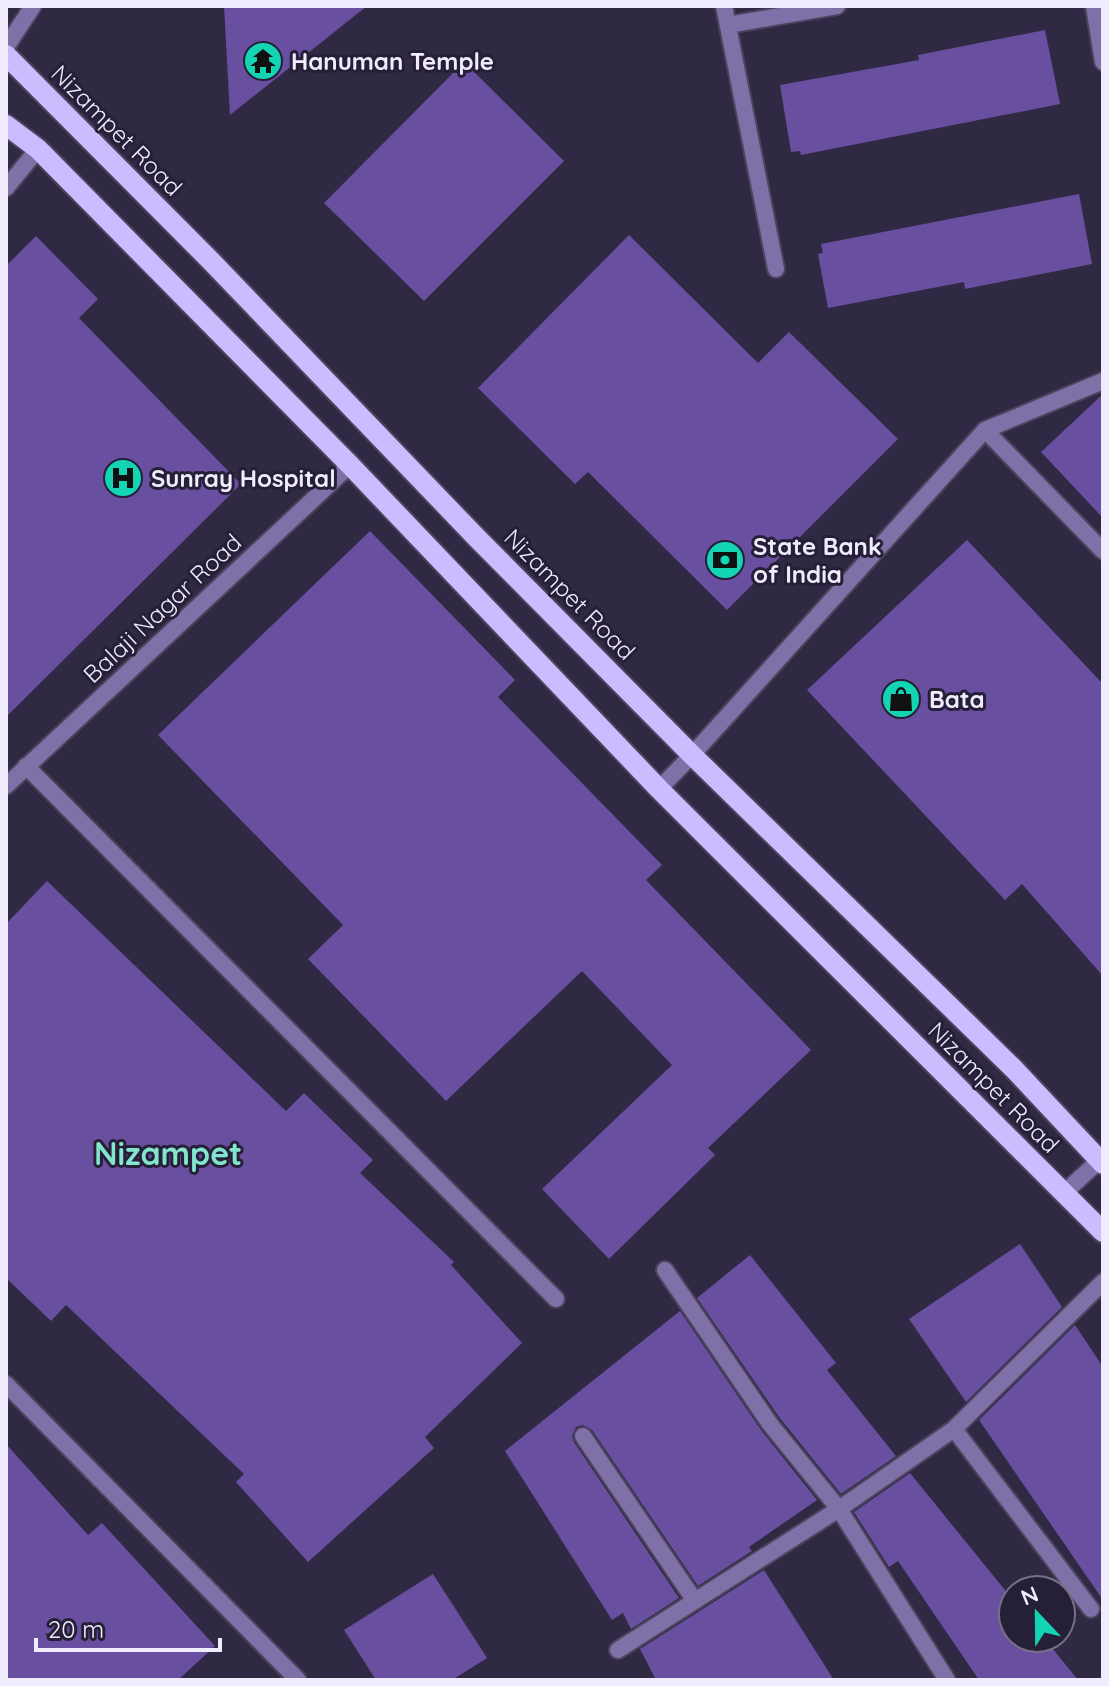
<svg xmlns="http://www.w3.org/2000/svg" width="1109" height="1686" viewBox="0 0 1109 1686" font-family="Quicksand,sans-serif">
<rect width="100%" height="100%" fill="#302943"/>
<g fill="#684f9f">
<polygon points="224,6 367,6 230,115"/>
<polygon points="1045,30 1060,104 801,155 800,151 791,152 780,85 919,60 918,55"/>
<polygon points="464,62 564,161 424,301 324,203"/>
<polygon points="1079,194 1092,264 965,289 964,282 828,308 818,254 823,253 821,244"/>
<polygon points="629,235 758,363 789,332 898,439 727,610 588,472 575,484 478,388"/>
<polygon points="36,236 98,299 79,318 241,484 6,717 6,266"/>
<polygon points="1103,394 1103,518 1041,452"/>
<polygon points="370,531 515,680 498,697 662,865 646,880 811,1050 708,1148 715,1155 609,1259 542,1189 672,1065 582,971 446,1101 308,959 343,925 158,735"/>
<polygon points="967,540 1103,684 1103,976 1022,884 1005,900 807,690"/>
<polygon points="47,881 286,1111 304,1093 373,1160 360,1173 454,1262 451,1265 522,1343 425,1437 434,1448 308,1562 236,1482 244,1474 66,1305 51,1321 6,1278 6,924"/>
<polygon points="1020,1244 1062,1307 966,1402 909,1319"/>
<polygon points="750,1255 836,1363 827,1370 896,1456 841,1494 779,1417 697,1298"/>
<polygon points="680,1311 761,1430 817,1500 749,1547 752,1551 698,1586 592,1430 583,1425 576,1427 572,1436 574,1442 679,1598 631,1629 623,1613 612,1620 505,1451"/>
<polygon points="1075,1325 1103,1367 1103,1600 979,1420"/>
<polygon points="6,1444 88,1535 102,1523 215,1646 178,1680 6,1680"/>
<polygon points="910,1473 1013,1600 1013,1638 1044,1638 1078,1680 979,1680 898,1561 889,1567 854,1512"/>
<polygon points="764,1570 834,1680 656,1680 640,1649"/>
<polygon points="433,1574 487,1658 452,1680 376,1680 344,1630"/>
</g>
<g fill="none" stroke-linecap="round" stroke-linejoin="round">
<defs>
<g id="minor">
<polyline points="724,6 776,269"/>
<polyline points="1094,6 1103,62"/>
<polyline points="728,25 837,6"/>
<polyline points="6,47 33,6"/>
<polyline points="6,188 38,149"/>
<polyline points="1103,381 985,430 1103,551"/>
<polyline points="26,766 556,1299"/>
<polyline points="6,786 350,465"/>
<polyline points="659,789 692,755 985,430"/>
<polyline points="1064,1193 1103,1157"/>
<polyline points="665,1270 770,1424 839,1509 947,1680"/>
<polyline points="6,1384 298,1680"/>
<polyline points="954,1429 1091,1609"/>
<polyline points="583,1436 695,1601"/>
<polyline points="618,1650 839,1509 954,1429 1103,1282"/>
</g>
<g id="primary">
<polyline points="6,55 209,259 476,537 692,755 1014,1069 1103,1164"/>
<polyline points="6,125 38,149 350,465 659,789 1103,1232"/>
</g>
</defs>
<use href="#minor" stroke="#4b445d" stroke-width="20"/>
<use href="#primary" stroke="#4b445d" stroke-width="24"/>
<use href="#minor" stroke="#7f70a7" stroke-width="16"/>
<use href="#primary" stroke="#ccbbfe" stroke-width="20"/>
</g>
<defs>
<symbol id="temple-disc" viewBox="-11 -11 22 22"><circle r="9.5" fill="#13d5b3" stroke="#261f38"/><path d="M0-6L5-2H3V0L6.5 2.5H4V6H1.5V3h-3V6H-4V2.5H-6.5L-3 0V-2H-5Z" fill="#111"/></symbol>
<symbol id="hospital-disc" viewBox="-11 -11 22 22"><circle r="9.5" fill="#13d5b3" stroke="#261f38"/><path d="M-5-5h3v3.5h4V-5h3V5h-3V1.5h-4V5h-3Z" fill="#111"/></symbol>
<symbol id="bank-disc" viewBox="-11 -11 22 22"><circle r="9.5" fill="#13d5b3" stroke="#261f38"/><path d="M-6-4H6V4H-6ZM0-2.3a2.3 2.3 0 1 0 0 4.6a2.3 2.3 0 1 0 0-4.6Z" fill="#111"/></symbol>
<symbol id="shop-disc" viewBox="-11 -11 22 22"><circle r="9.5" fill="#13d5b3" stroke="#261f38"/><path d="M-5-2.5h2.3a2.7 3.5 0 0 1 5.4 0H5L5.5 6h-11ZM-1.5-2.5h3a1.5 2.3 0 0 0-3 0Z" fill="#111"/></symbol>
</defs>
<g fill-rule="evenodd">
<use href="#temple-disc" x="241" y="39" width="44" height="44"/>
<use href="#hospital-disc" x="101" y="456" width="44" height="44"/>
<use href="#bank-disc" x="703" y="538" width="44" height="44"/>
<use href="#shop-disc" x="879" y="677" width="44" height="44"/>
</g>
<g text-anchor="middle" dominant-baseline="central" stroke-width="6" stroke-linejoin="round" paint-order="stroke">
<g font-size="24" font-weight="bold" fill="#f0ecfd" stroke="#261f38" text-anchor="start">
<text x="291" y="61">Hanuman Temple</text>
<text x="151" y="478">Sunray Hospital</text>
<text x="753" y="546">State Bank<tspan x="753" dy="28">of India</tspan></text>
<text x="929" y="699">Bata</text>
</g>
<g font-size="24" fill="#f0ecfd" stroke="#261f38">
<text transform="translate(117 130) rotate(45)">Nizampet Road</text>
<text transform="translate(570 594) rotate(45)">Nizampet Road</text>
<text transform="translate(162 608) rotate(-43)">Balaji Nagar Road</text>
<text transform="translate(994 1087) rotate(45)">Nizampet Road</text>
</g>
<g font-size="32" font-weight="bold" fill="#83e5cd" stroke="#261f38">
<text x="168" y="1153">Nizampet</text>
</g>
</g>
<rect width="1109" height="1686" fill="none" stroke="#f0ecfd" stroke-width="16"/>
<g transform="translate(1037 1614) rotate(338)"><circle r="38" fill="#261f38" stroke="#777187" stroke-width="2"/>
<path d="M0-6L14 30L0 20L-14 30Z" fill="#13d5b3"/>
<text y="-12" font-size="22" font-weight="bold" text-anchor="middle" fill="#f0ecfd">N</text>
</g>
<path d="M36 1638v12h184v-12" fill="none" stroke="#f0ecfd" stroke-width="4"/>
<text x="48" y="1638" font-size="24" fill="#f0ecfd" stroke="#261f38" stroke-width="6" paint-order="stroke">20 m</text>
</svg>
